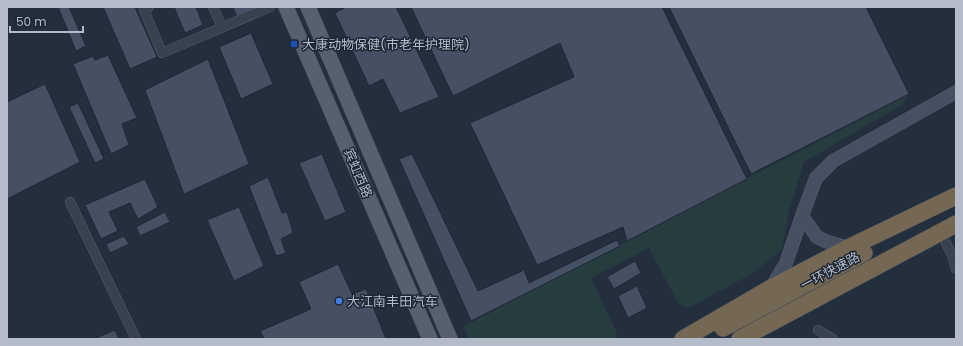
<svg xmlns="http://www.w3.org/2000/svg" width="963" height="346" viewBox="0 0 963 346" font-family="Poppins,'Noto Sans SC',sans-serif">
<rect width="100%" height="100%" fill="#242f3e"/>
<polygon fill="#263c3f" points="909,94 902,105 804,162 790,208 782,249 757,271 688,308 678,303 649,248 591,278 617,333 615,339 469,339 464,326"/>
<g fill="#455162" stroke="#1f2835">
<polygon points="58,7 69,7 86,46 76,51"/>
<polygon points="103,7 135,7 157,57 130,69"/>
<polygon points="174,7 196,7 203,25 185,33"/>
<polygon points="233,7 258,7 259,8 237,17"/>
<polygon points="346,7 396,7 439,97 400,113 383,79 369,86 335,13"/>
<polygon points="411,7 662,7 747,179 627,241 623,227 537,265 470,123 574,77 560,43 453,96"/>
<polygon points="669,7 866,7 909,94 751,174"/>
<polygon points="251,33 273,84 241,99 219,47"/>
<polygon points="108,55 137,118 122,124 129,145 111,154 73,64 93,56 95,60"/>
<polygon points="208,59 249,164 184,194 145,90"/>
<polygon points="45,84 80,162 7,199 7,102"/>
<polygon points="78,103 104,159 95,163 69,107"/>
<polygon points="322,154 346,212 325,221 299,163"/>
<polygon points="412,154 478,291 524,270 529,283 617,240 620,246 471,321 399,159"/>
<polygon points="268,177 282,213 287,212 293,233 281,239 286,253 276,256 249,186"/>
<polygon points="145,179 158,207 138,219 130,203 109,212 118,231 101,239 85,205"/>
<polygon points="239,207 264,266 234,281 207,220"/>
<polygon points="165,212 170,222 140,236 136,227"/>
<polygon points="124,236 129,244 110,253 106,244"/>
<polygon points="635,261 641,273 614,289 607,277"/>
<polygon points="338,264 352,294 366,289 386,339 264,339 260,331 311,309 299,282"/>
<polygon points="637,286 647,308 628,318 618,296"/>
<polygon points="115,330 119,339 94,339"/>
</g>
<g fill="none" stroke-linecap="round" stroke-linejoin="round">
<defs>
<g id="street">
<polyline points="149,7 144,10 162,53 270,7"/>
<polyline points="213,7 222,27"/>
<polyline points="70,202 136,339"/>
<polyline points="946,243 952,255 956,269"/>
<polyline points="818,330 833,339"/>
</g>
<g id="secondary">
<polyline points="802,216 816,178 833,161 956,92"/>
<polyline points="771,288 786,263 802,216 817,237 825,241 848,248"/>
</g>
<g id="primary">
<polyline points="286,7 430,339"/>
<polyline points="308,7 450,339"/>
</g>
<g id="highway">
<polyline points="723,328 864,253"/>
<polyline points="683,339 771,288 848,248 956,196"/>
<polyline points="740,339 956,224"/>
</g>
</defs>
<use href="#street" stroke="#565f6c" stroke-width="10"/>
<use href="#secondary" stroke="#565f6c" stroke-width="14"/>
<use href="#primary" stroke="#414a57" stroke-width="16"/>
<use href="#highway" stroke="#434c59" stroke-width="18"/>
<use href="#street" stroke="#38414e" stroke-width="9"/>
<use href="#secondary" stroke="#465061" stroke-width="13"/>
<use href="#primary" stroke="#56606e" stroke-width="15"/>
<use href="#highway" stroke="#746855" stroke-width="17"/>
</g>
<rect fill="#1a4fb4" stroke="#1d2633" stroke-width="1.5" x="290" y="40" width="8" height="8" rx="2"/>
<circle fill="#3f7fe0" stroke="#1d2633" stroke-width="1.5" cx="339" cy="301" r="4"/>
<g text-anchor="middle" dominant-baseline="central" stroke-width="3" stroke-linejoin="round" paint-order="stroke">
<g font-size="13" fill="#b4bcc9" stroke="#1d2633" text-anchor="start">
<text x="302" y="44">大康动物保健(市老年护理院)</text>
<text x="347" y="301">大江南丰田汽车</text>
</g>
<g font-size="13" fill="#b4bcc9" stroke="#1d2633">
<text transform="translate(358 173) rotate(67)">宾虹西路</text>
<text transform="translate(830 271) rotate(-28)">一环快速路</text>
</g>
</g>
<rect width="963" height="346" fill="none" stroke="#b4bcc9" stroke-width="16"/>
<path d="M10 26v6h73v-6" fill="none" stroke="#b4bcc9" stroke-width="2"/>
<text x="16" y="26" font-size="12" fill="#b4bcc9" stroke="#1d2633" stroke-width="3" paint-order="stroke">50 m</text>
</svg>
